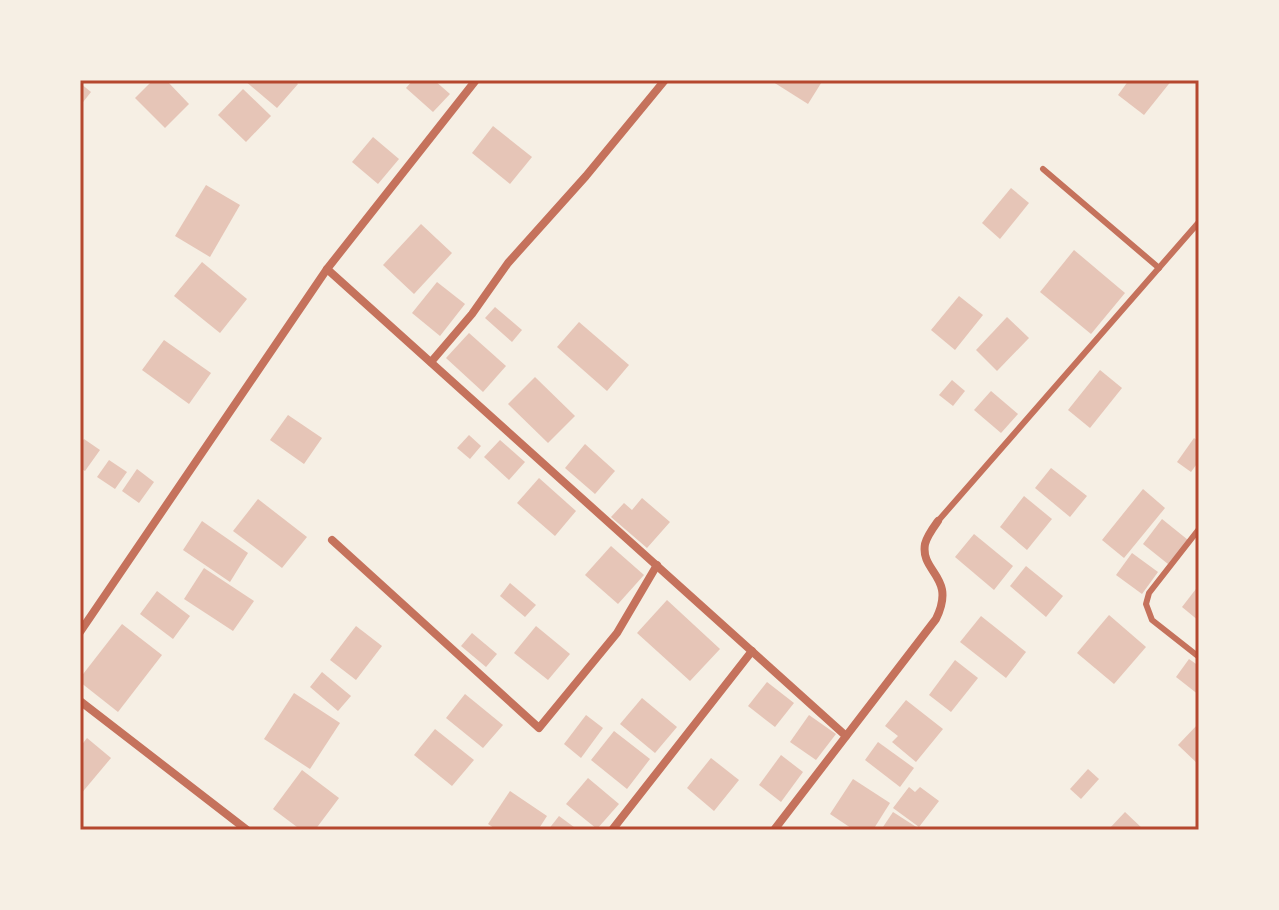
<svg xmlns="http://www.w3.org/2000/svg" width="1279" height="910" viewBox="0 0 1279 910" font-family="'Fira Sans Condensed',sans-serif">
<rect width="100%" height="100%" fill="#f6efe4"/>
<g fill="#e6c5b7">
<polygon points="153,80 166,80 189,104 165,128 135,98"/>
<polygon points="244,80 294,80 298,84 277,108"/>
<polygon points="413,80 434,80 450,94 433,112 406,88"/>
<polygon points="770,80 823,80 808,104"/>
<polygon points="1129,80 1172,80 1144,115 1118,95"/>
<polygon points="80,83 91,92 80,106"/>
<polygon points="243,89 271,116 246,142 218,115"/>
<polygon points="493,126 532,157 510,184 472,153"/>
<polygon points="373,137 399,159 378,184 352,162"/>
<polygon points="206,185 240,205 210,257 175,236"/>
<polygon points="1011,188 1029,203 1000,239 982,223"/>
<polygon points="421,224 452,253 414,294 383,265"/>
<polygon points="1074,250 1125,293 1091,334 1040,292"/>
<polygon points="202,262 247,299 220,333 174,296"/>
<polygon points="437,282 465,304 440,336 412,313"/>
<polygon points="959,296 983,315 955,350 931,330"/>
<polygon points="495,307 522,330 512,342 485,318"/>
<polygon points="1007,317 1029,338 997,371 976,350"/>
<polygon points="579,322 629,365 607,391 557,347"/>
<polygon points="469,333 506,366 483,392 446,358"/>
<polygon points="164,340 211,373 189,404 142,370"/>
<polygon points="1100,370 1122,388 1090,428 1068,410"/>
<polygon points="535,377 575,416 548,443 508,404"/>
<polygon points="952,380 965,391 953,406 939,395"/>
<polygon points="991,391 1018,414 1001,433 974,410"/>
<polygon points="288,415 322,438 304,464 270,440"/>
<polygon points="469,435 481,446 470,459 457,448"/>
<polygon points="1194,438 1199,442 1199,461 1191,472 1177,462"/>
<polygon points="84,439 100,450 85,471 80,468 80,444"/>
<polygon points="500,440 525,462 509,480 484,457"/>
<polygon points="585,444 615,471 595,494 565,468"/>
<polygon points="109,460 127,472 115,489 97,477"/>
<polygon points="1051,468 1087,496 1070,517 1035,488"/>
<polygon points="137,469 154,482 139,503 122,491"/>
<polygon points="539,478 576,511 555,536 517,503"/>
<polygon points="1143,489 1165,508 1124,558 1102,540"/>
<polygon points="1024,496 1052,519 1027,550 1000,527"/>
<polygon points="642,498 670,522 647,548 611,517 624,503 632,510"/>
<polygon points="258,499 307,537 282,568 233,531"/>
<polygon points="1162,519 1188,540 1168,564 1143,544"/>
<polygon points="202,521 248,553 230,582 183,550"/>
<polygon points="974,534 1013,566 994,590 955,557"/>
<polygon points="611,546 644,575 618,604 585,575"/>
<polygon points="1132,553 1158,572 1142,594 1116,575"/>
<polygon points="1026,566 1063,596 1046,617 1010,586"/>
<polygon points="204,568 254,601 233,631 184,599"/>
<polygon points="510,583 536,605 525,617 500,596"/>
<polygon points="1199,585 1199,621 1182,607"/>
<polygon points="157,591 190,616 173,639 140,614"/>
<polygon points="667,600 720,649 690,681 637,633"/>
<polygon points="1109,615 1146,647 1114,684 1077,653"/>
<polygon points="981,616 1026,652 1006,678 960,642"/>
<polygon points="122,624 162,655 118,712 80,682 80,678"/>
<polygon points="356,626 382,646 356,680 330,660"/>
<polygon points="536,626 570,654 548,680 514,653"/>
<polygon points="472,633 497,654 486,667 461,646"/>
<polygon points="1189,659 1199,666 1199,695 1176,677"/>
<polygon points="955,660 978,678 951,712 929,695"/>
<polygon points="322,672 351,696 338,711 310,687"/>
<polygon points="767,682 794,703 775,727 748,706"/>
<polygon points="294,693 340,723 310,769 264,739"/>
<polygon points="465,694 503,725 483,748 446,718"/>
<polygon points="642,698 677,727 655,753 620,724"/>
<polygon points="906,700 943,729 916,762 892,742 898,736 885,726"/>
<polygon points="586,715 603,728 581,758 564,744"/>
<polygon points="809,715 836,734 816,760 790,742"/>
<polygon points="1199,723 1199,765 1178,745"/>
<polygon points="435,729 474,760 452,786 414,755"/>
<polygon points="614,731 650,759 627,789 591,760"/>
<polygon points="87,738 111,758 80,795 80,747"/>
<polygon points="878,742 914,768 900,787 865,760"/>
<polygon points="781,755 803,772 781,802 759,785"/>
<polygon points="711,758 739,780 714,811 687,788"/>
<polygon points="1088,769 1099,779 1081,799 1070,789"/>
<polygon points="302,770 339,798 315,830 301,830 273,809"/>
<polygon points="588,778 619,804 597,829 566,804"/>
<polygon points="853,779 890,803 873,830 854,830 830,814"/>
<polygon points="909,787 915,792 920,787 939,801 919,827 893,808"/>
<polygon points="510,791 547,816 538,830 497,830 488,824"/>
<polygon points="893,812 921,830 881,830"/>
<polygon points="1125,812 1144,830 1108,830"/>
<polygon points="559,816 578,830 548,830"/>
</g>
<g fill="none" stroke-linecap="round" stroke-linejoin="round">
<g stroke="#c5725c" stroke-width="6">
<polyline points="1043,169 1159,268"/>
<polyline points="938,521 1199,222"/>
<polyline points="1199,529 1149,593 1146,604 1152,620 1199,657"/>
</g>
<g stroke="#c5725c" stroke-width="8">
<polyline points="327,269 846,736"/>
<polyline points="431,362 472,314 508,263 586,176 665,80"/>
<polyline points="332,540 539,728 617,633 657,565"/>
<polyline points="80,632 327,269 476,80"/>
<polyline points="80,701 247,830"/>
<polyline points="612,830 752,651"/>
<path d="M774 830 936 619C957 576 920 573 925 544 927 536 933 528 938 521"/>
</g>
</g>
<rect width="1279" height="910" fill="none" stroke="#f6efe4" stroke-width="164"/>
<rect x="82" y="82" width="1115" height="746" fill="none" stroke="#b5482f" stroke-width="3"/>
</svg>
